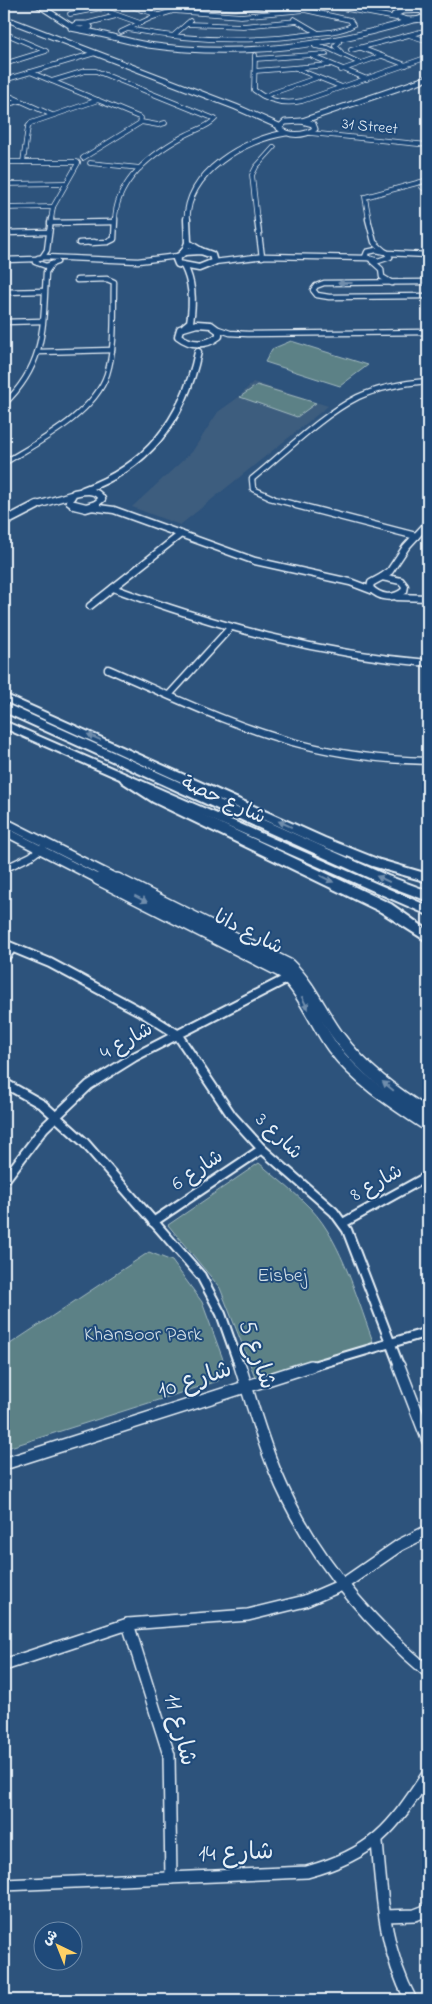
<svg xmlns="http://www.w3.org/2000/svg" width="432" height="2004" viewBox="0 0 432 2004" font-family="'Indie Flower','Playpen Sans Arabic',sans-serif">
<rect width="100%" height="100%" fill="#2d537c"/>
<filter id="ink" filterUnits="userSpaceOnUse"><feTurbulence type="fractalNoise" baseFrequency=".02" numOctaves="2"/><feDisplacementMap in="SourceGraphic" scale="10" xChannelSelector="R" yChannelSelector="G"/><feConvolveMatrix kernelMatrix="1 2 1 2 8 2 1 2 1" color-interpolation-filters="sRGB"/></filter>
<g filter="url(#ink)">
<polygon fill="#3e5d7e" points="253,382 328,406 180,525 132,507 192,452 218,412 239,397"/>
<g fill="#5c8186" stroke="#a2b9bf">
<polygon points="291,341 368,365 340,386 265,362 272,349"/>
<polygon points="257,385 316,403 297,417 240,397"/>
<path d="M259 1163C276 1178 295 1192 311 1209 342 1241 359 1305 375 1347L257 1382 220 1288 168 1225Z"/>
<polygon points="149,1252 172,1261 202,1302 224,1362 218,1381 4,1449 4,1348"/>
</g>
<g fill="none" stroke-linecap="round" stroke-linejoin="round">
<defs>
<g id="minor-far4">
<polyline points="70,4 81,11"/>
<polyline points="125,4 158,15"/>
<polyline points="189,4 235,8 277,4"/>
<polyline points="320,4 396,18"/>
<polyline points="98,8 140,23"/>
<polyline points="141,10 164,4"/>
<polyline points="70,14 122,4"/>
<polyline points="294,19 318,33"/>
<polyline points="418,20 428,21"/>
<polyline points="85,24 116,16"/>
<polyline points="187,24 243,26 297,21"/>
<path d="M121 32 153 17 173 11 241 16 305 10 350 20 353 25C341 32 326 32 312 34 250 43 189 41 128 29"/>
<polyline points="4,33 46,51 4,64"/>
<polyline points="409,35 428,41"/>
<polyline points="173,36 190,21"/>
<polyline points="339,42 335,46 341,52"/>
<polyline points="315,46 328,48 360,63"/>
<polyline points="361,48 406,65"/>
<polyline points="351,50 428,30"/>
<path d="M255 55 254 90C268 101 284 105 302 101L428 57"/>
<polyline points="312,56 367,79"/>
<polyline points="255,59 326,54"/>
<polyline points="297,69 342,87"/>
<polyline points="341,70 381,56"/>
<polyline points="255,71 329,65"/>
<polyline points="30,72 141,118 140,123 83,158"/>
<polyline points="4,80 95,53"/>
<path d="M52 81 85 71H96L215 119C207 128 194 130 184 136 153 153 116 181 115 220"/>
<polyline points="10,96 52,115"/>
<polyline points="264,96 316,78"/>
<polyline points="4,105 20,101"/>
<polyline points="141,122 158,125 165,123"/>
<polyline points="310,133 428,145"/>
<polyline points="4,162 77,162"/>
<polyline points="23,162 28,127 31,123 98,100"/>
<polyline points="90,163 140,168"/>
<polyline points="4,184 65,183"/>
<polyline points="428,185 422,187 428,192"/>
<polyline points="4,208 53,207"/>
<polyline points="51,220 53,207 78,163"/>
<polyline points="257,220 252,175 256,167 274,147"/>
<polyline points="369,220 365,197 428,180"/>
</g>
<g id="minor-far3">
<polyline points="257,219 262,257"/>
<polyline points="368,219 374,242 384,251"/>
<polyline points="50,223 114,222"/>
<polyline points="4,233 49,232"/>
<polyline points="79,243 94,242"/>
<polyline points="90,243 108,242 114,239 115,219"/>
<polygon points="376,250 386,252 390,257 378,261 365,257 367,252"/>
<polyline points="388,253 428,255"/>
<polyline points="43,256 47,250 51,219"/>
<polyline points="55,258 57,262 46,266 35,262 38,258 45,257 138,261 178,256"/>
<polyline points="4,260 36,259"/>
<polyline points="372,261 381,269 382,277 392,283"/>
<polyline points="214,262 265,256 367,258"/>
<polyline points="428,282 324,283 316,286 313,290 317,295 329,297 428,296"/>
<polyline points="4,292 44,291"/>
<polyline points="4,322 42,321"/>
<polyline points="218,329 230,333 248,334 428,332"/>
<polyline points="38,352 112,350"/>
<path d="M4 404C46 364 43 326 46 272L51 265"/>
<path d="M4 463C38 442 94 414 107 374 116 345 113 312 114 282L107 279 77 280"/>
<polyline points="270,498 301,506"/>
<path d="M273 498 253 489 252 479C284 453 322 415 358 397 380 387 404 383 428 381"/>
</g>
<g id="minor-far2">
<polyline points="296,505 416,536"/>
<polyline points="91,507 114,510 255,561 350,582 371,590"/>
<path d="M382 577 401 581 405 586 404 591C393 600 380 598 370 588L371 583Z"/>
<polyline points="382,577 390,571 406,547 428,523"/>
<path d="M113 588C216 626 318 654 428 663"/>
<polyline points="397,597 428,598"/>
<polyline points="90,606 181,534"/>
<path d="M108 669C171 696 233 727 300 744 342 755 385 760 428 761"/>
<polyline points="169,695 229,629"/>
<polyline points="4,869 31,856 43,847"/>
</g>
<g id="minor-far1">
<polyline points="4,944 50,963 145,1014 177,1034 232,1116 262,1149 334,1212 347,1230 400,1368"/>
<polyline points="4,958 12,948"/>
<polyline points="4,1083 43,1105 84,1142 201,1276 221,1314 240,1368"/>
<polyline points="4,1181 44,1128 89,1085 134,1057 290,977"/>
<polyline points="153,1222 262,1149"/>
<polyline points="343,1223 428,1176"/>
<polyline points="306,1368 428,1332"/>
</g>
<g id="minor">
<path d="M240 1366C251 1401 261 1437 275 1471 308 1551 362 1616 428 1672"/>
<polyline points="399,1366 428,1441"/>
<polyline points="4,1464 311,1366"/>
<polyline points="128,1624 169,1755 171,1878"/>
<polyline points="4,1665 128,1624 248,1615 305,1601 342,1585 400,1545 428,1531"/>
<path d="M377 1842C382 1897 384 1950 411 2000"/>
<path d="M4 1885 307 1872C373 1854 392 1829 428 1774"/>
<polyline points="385,1916 415,1915 428,1910"/>
</g>
<g id="tertiary-far3">
<polyline points="37,4 71,26"/>
<path d="M423 13 425 17C414 22 404 21 394 15L402 11 428 10"/>
<polyline points="4,18 236,107 279,126"/>
<polygon points="76,24 85,24 90,27 81,30 71,28"/>
<path d="M81 30C104 34 126 41 148 45 239 58 326 47 413 20"/>
<polyline points="302,121 428,78"/>
<path d="M302 121 313 124 315 129C304 136 289 137 279 128L285 122Z"/>
<path d="M187 220C187 172 245 139 286 133"/>
</g>
<g id="tertiary-far2">
<polyline points="188,243 201,251"/>
<polygon points="201,251 212,255 214,262 199,268 178,264 176,259 184,252"/>
<polyline points="184,252 188,243 187,219"/>
<path d="M184 266C193 283 193 304 190 322L185 326"/>
<path d="M197 324 211 325 219 331V336C206 346 191 346 178 336L180 329Z"/>
<path d="M83 490C148 467 184 419 198 352"/>
<polyline points="34,506 71,495"/>
<path d="M76 506 69 501 74 493C85 491 95 488 102 499L93 506"/>
</g>
<g id="tertiary-far1">
<polyline points="74,505 86,508 96,505"/>
<polyline points="4,522 37,505"/>
<polyline points="4,822 119,880"/>
<polyline points="4,831 100,880"/>
</g>
<g id="tertiary">
<path d="M98 879 282 972C305 993 315 1024 333 1048 358 1081 395 1104 428 1126"/>
<path d="M117 879 289 965C311 986 321 1013 339 1037 362 1069 395 1093 428 1114"/>
</g>
<g id="primary">
<polygon points="4,694 325,838 380,860 428,874 428,882 372,866 317,844 4,701"/>
<polygon points="4,721 428,906 428,915 4,728"/>
</g>
<g id="motorway">
<polygon points="4,703 388,876 428,891 428,901 378,882 4,712"/>
<polygon points="127,775 163,796 391,904 428,930 428,942 381,912 153,802 122,782 120,779 122,776"/>
</g>
</defs>
<use href="#minor-far4" stroke="#e8f1f8" stroke-width="5.5"/>
<use href="#minor-far3" stroke="#e8f1f8" stroke-width="7"/>
<use href="#minor-far2" stroke="#e8f1f8" stroke-width="9"/>
<use href="#minor-far1" stroke="#e8f1f8" stroke-width="12"/>
<use href="#minor" stroke="#e8f1f8" stroke-width="14"/>
<use href="#tertiary-far3" stroke="#e8f1f8" stroke-width="7"/>
<use href="#tertiary-far2" stroke="#e8f1f8" stroke-width="9"/>
<use href="#tertiary-far1" stroke="#e8f1f8" stroke-width="11"/>
<use href="#tertiary" stroke="#e8f1f8" stroke-width="14"/>
<use href="#primary" stroke="#e8f1f8" stroke-width="4"/>
<use href="#motorway" stroke="#e8f1f8" stroke-width="4"/>
<use href="#minor-far4" stroke="#1f4a7a" stroke-width="4"/>
<use href="#minor-far3" stroke="#1f4a7a" stroke-width="4.5"/>
<use href="#minor-far2" stroke="#1f4a7a" stroke-width="6"/>
<use href="#minor-far1" stroke="#1f4a7a" stroke-width="8"/>
<use href="#minor" stroke="#1f4a7a" stroke-width="11"/>
<use href="#tertiary-far3" stroke="#1f4a7a" stroke-width="5"/>
<use href="#tertiary-far2" stroke="#1f4a7a" stroke-width="6"/>
<use href="#tertiary-far1" stroke="#1f4a7a" stroke-width="8"/>
<use href="#tertiary" stroke="#1f4a7a" stroke-width="11"/>
<use href="#primary" fill="#1f4a7a" fill-rule="evenodd"/>
<use href="#motorway" fill="#1f4a7a" fill-rule="evenodd"/>
</g>
<defs><path id="oneway-solid" d="M-6-.8H1V-3.2L6.5 0L1 3.2V.8H-6Z" transform="scale(1.25)"/></defs>
<g fill="#6f8dac">
<use href="#oneway-solid" transform="translate(345 283) rotate(180)"/>
<use href="#oneway-solid" transform="translate(94 737) rotate(-156)"/>
<use href="#oneway-solid" transform="translate(285 824) rotate(-156)"/>
<use href="#oneway-solid" transform="translate(327 879) rotate(26)"/>
<use href="#oneway-solid" transform="translate(383 879) rotate(-156)"/>
<use href="#oneway-solid" transform="translate(141 899) rotate(27)"/>
<use href="#oneway-solid" transform="translate(305 1003) rotate(63)"/>
<use href="#oneway-solid" transform="translate(388 1086) rotate(-141)"/>
</g>
</g>
<g text-anchor="middle" dominant-baseline="central" stroke-width="4" stroke-linejoin="round" paint-order="stroke">
<g font-size="16" fill="#e8f1f8" stroke="#1f4a7a">
<text transform="translate(370 127) rotate(6)">31 Street</text>
</g>
<g font-size="20" fill="#e8f1f8" stroke="#1f4a7a">
<text transform="translate(223 801) rotate(24)">شارع حصة</text>
<text transform="translate(248 933) rotate(27)">شارع دانا</text>
<text transform="translate(127 1042) rotate(-29)">شارع 4</text>
<text transform="translate(278 1137) rotate(44)">شارع 3</text>
<text transform="translate(198 1171) rotate(-34)">شارع 6</text>
<text transform="translate(377 1184) rotate(-29)">شارع 8</text>
</g>
<g font-size="20" fill="#d3e0e7" stroke="#1f4a7a">
<text x="282" y="1276">Eisbej</text>
<text x="143" y="1335">Khansoor Park</text>
</g>
<g font-size="24" fill="#e8f1f8" stroke="#1f4a7a">
<text transform="translate(256 1355) rotate(71)">شارع 5</text>
<text transform="translate(195 1381) rotate(-18)">شارع 10</text>
<text transform="translate(179 1730) rotate(76)">شارع 11</text>
<text transform="translate(236 1854) rotate(-2)">شارع 14</text>
</g>
</g>
<rect width="432" height="2004" fill="none" stroke="#1f4a7a" stroke-width="20"/>
<rect x="10" y="10" width="412" height="1984" fill="none" stroke="#e8f1f8" stroke-width="2" filter="url(#ink)"/>
<g transform="translate(58 1946) rotate(317)"><circle r="24" fill="#1f4a7a" stroke="#6f8dac"/>
<path d="M0-4L9 19L0 12L-9 19Z" fill="#ffd166"/>
<text y="-8" font-size="14" font-weight="bold" text-anchor="middle" fill="#e8f1f8">ش</text>
</g>
</svg>
